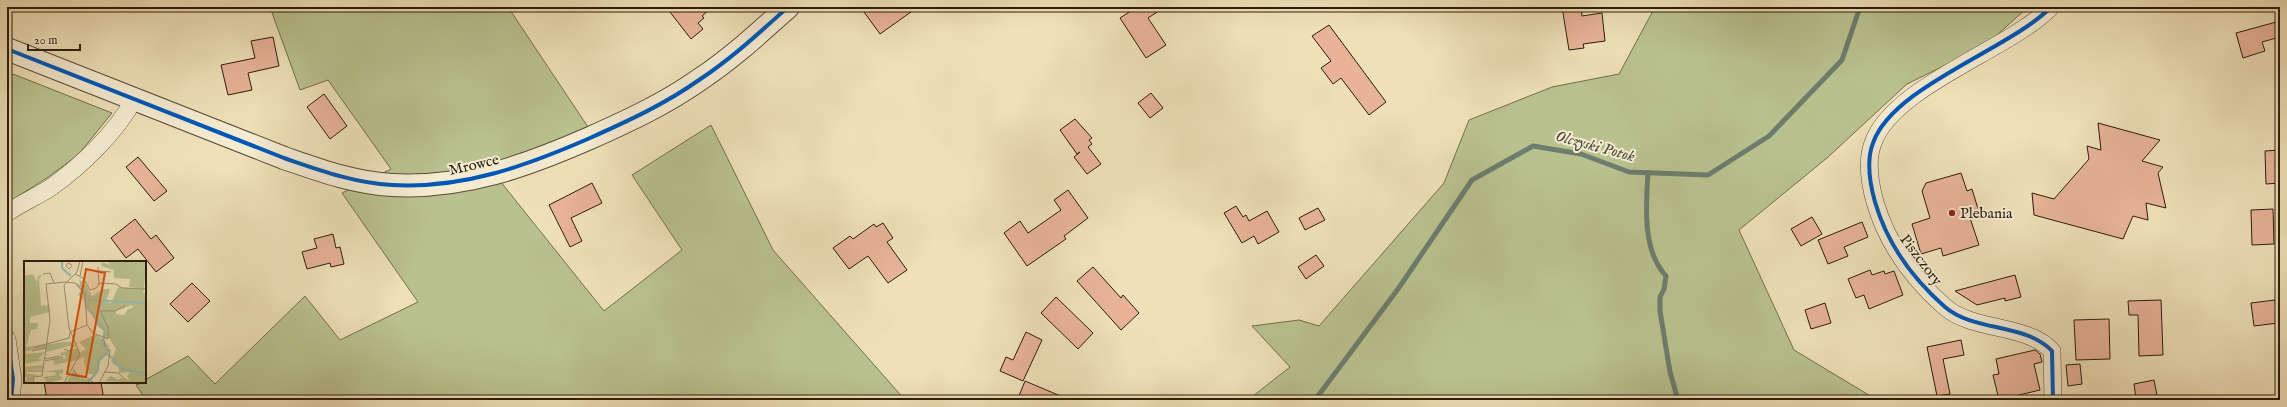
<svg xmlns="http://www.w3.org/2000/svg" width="2287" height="407" viewBox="0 0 2287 407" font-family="'IM FELL English',serif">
<rect width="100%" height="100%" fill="#eee0b8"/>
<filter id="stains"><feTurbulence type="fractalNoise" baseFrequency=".005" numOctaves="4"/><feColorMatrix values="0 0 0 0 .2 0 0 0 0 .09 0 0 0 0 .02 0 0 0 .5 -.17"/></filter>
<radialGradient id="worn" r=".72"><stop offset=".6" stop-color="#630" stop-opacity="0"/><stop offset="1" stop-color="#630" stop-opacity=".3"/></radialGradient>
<g fill="#b9c28f" stroke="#72704c">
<polygon points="270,7 508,7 588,127 492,171 604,311 682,250 632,175 711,125 773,250 905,400 146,400 136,385 145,382 145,380 188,356 215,384 305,296 340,340 418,302 342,193 391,169 328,80 300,90"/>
<polygon points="1655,7 2028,7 1986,45 1907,84 1827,158 1739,230 1794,350 1877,400 1248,400 1290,367 1252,326 1299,320 1319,326 1444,183 1469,120 1552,87 1619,74"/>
<polygon points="13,74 112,113 78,155 47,178 7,203 7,78"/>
</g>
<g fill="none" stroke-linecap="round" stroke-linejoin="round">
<g stroke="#6d7d6e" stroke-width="5">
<path d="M1648 173C1646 206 1642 250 1666 276L1664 289 1660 297V311L1670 372 1678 400"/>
<polyline points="1315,400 1398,289 1472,180 1533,146 1581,154 1629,172 1708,175 1769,136 1842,60 1860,7"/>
</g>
</g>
<g fill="#e8b399" stroke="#2c1d09">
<polygon points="666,7 712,7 702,16 704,18 698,23 703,29 691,39"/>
<polygon points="872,7 918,7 880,34 864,12"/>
<polygon points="1137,7 1165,7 1148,18 1166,45 1146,58 1120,18"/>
<polygon points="1562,7 1581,7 1582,16 1602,13 1605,41 1583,44 1584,48 1569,50"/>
<polygon points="2280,21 2280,37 2262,42 2265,51 2243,58 2236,33"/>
<polygon points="1329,25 1386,102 1369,115 1341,78 1333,84 1321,68 1331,61 1312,36"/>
<polygon points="273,37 279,66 248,73 252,90 228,95 221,65 255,58 251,41"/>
<polygon points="1151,93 1163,108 1150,118 1138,103"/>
<polygon points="324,94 347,126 330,139 307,107"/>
<polygon points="1075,119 1092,138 1089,140 1092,144 1088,147 1101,164 1087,174 1074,157 1080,152 1077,154 1060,130"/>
<polygon points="2098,123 2160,140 2142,161 2163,167 2158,173 2166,208 2146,203 2148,220 2133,216 2123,239 2034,215 2032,193 2054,199 2089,159 2087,146 2101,150"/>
<polygon points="2280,150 2280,183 2266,184 2265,151"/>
<polygon points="138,157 167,191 154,201 126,167"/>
<polygon points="1961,173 1967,191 1972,189 1979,212 1969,215 1979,245 1943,256 1941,248 1921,254 1912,224 1930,218 1922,191 1926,183"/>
<polygon points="592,183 602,203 571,218 582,241 570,247 549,205"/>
<polygon points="1068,190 1088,218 1064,236 1066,239 1027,266 1004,233 1020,221 1028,233 1061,210 1054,200"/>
<polygon points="1236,206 1243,217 1246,215 1249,221 1267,211 1279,232 1258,244 1254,236 1242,243 1224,213"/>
<polygon points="1318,208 1325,220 1305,230 1299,218"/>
<polygon points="2273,209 2274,244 2252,245 2251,210"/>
<polygon points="1812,217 1822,234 1801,246 1791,229"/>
<polygon points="135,219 151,239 156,235 174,258 156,272 138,249 126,258 111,238"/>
<polygon points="1862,222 1868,237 1844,247 1848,256 1828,264 1818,240"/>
<polygon points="883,223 893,238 887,242 907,270 888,283 868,256 849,269 833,248 850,236 853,239 874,224 876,227"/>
<polygon points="333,234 336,248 340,247 344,264 331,267 330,263 307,269 302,252 317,248 314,239"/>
<polygon points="1316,255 1324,266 1306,279 1298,267"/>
<polygon points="1093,267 1121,298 1123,295 1139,313 1121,330 1077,281"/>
<polygon points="1870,270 1872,275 1884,271 1885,274 1894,271 1903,295 1869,309 1864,295 1856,298 1848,279"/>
<polygon points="2015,275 2021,297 2005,301 2005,298 1977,305 1955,291"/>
<polygon points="192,283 210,301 188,322 170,304"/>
<polygon points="1056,297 1093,333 1078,349 1041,313"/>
<polygon points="2161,300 2163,355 2139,356 2138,315 2129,315 2128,301"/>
<polygon points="2275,300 2278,323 2254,326 2251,303"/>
<polygon points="1825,303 1831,323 1811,329 1805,310"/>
<polygon points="2109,319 2110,359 2076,360 2074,320"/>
<polygon points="1026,332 1042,340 1023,381 1000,371 1006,357 1013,360"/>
<polygon points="1961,340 1964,355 1943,359 1950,394 1937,396 1927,347"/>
<polygon points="2035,350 2040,354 2042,362 2034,364 2040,390 2015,396 2016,400 1999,400 1993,375 1999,374 1996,359"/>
<polygon points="2080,364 2082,384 2068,386 2066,365"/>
<polygon points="2154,380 2157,395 2136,399 2134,384"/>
<polygon points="1025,381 1070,400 1027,400 1019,396"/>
<polygon points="44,382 101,382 104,400 47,400"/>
</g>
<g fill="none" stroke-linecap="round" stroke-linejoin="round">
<defs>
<g id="minor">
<path d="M2051 7C2009 50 1893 86 1873 143 1866 161 1870 184 1875 202 1887 243 1913 279 1945 307 1974 332 2026 323 2052 351L2053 400"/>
<path d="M7 213C21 203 36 197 50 188 80 167 117 132 134 99"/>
<polyline points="7,339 13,379 11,400"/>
</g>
<path id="tertiary" d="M7 49 284 158C319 170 354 183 392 185 463 189 526 166 590 138 628 121 665 104 699 80 731 59 759 33 788 7"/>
</defs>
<use href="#minor" stroke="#5c4e35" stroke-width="18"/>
<use href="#tertiary" stroke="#5c4e35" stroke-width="24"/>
<use href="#minor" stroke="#f4ebd1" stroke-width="17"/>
<use href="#tertiary" stroke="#f4ebd1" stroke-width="22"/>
<defs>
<g id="cycleway">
<path d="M2051 7C2009 50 1893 86 1873 143 1866 161 1870 184 1875 202 1887 243 1913 279 1945 307 1974 332 2026 323 2052 351L2053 400"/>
<path d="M7 49 284 158C319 170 354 183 392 185 463 189 526 166 590 138 628 121 665 104 699 80 731 59 759 33 788 7"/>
<polyline points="7,339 13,379 11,400"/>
</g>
</defs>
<use href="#cycleway" stroke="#f4ebd1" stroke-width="6"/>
<use href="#cycleway" stroke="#0057b8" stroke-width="4"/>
</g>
<circle fill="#8f2418" stroke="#f4ebd1" stroke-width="1.5" cx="1952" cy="213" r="4"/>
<g text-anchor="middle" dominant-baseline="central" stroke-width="4" stroke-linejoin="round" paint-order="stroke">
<g font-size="15" fill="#2c1d09" stroke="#f4ebd1">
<text transform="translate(474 165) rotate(-13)">Mrowce</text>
<text transform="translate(1921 260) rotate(53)">Piszczory</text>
</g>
<g font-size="15" fill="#2c1d09" stroke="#f4ebd1" text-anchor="start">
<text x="1960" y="213">Plebania</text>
</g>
<g font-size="16" font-style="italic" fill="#4d4d3b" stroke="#f4ebd1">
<text transform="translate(1595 147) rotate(15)">Olczyski Potok</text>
</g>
</g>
<g transform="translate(24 261)">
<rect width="122" height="122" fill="#eee0b8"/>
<path d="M83 0H122L120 28 105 26 106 18 90 17V9L77 5 78 1 86 4ZM9 13 13 21 14 15 18 14 15 18 17 45 25 44 26 51 6 56V62H14L13 68 7 69 2 86 42 81H47L49 84 22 91V87L3 90 2 93 21 91 14 98 20 99 0 103V15ZM55 17 57 21 59 19 68 35 79 28H86L82 41 87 42 94 26 120 28 119 32H122V122L81 120 87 115 94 119 97 117 106 119 103 115 106 111 95 112V104L87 101 92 88 85 77 81 78 78 75 80 70 72 64 71 57 69 58V55L61 47 60 39 54 34 56 30 58 31 50 21 56 24ZM108 44 109 47 104 48 100 54 92 53V50ZM73 73 86 86 81 85 85 90 76 101 73 113H64L60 101 61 96 46 101 43 98 44 101 30 104 29 98 42 97 41 94 37 95 36 92 54 87 56 92 62 88 55 81ZM19 104V108L3 109V113L18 114 10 115 9 121 1 122 3 116H0V106ZM39 108V112L35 113 39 118 24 122 19 116 32 114 31 111H19ZM50 109 53 115 65 119 63 122H42Z" fill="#b9c28f" fill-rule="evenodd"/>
<path fill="none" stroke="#99bdb1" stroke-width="2" d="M38 0V7L47 15M57 27 65 36 64 47 81 70 78 83 81 87M65 39 122 42M83 93 91 99 90 102 101 109 122 112M63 122 74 110 75 98 83 93 84 88"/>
<path fill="none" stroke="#a09272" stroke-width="1" d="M48 4 44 2 42 5 45 8 48 5M74 6 75 24M75 10 87 11M19 13 26 12 30 22M51 13 59 17 66 29 72 27 76 22 92 23 98 27 122 28M56 15 59 0M41 21 51 22 61 33 63 64M11 86 45 77 46 71 63 64 69 72 84 78V66L76 50H91L101 45M40 88 45 90 53 82M8 90 22 87M21 98 36 95M21 100 39 96M49 108 54 115 62 116 70 122M4 110H19M81 111 94 112 101 118M18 115 26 59 22 23 41 21M9 122 10 116 18 115M40 122 56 93 45 67 40 24 53 11 56 0M75 122 84 105 86 89 81 85 80 78"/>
<path fill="#d5530c" fill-opacity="0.15" stroke="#d5530c" stroke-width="2" d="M62 8 81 12 62 116 43 113Z"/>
<rect width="122" height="122" fill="none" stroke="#2c1d09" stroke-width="2"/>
</g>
<rect width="2287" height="407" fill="none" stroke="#eee0b8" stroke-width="24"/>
<rect x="8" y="8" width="2271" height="391" fill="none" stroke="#2c1d09" stroke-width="2"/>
<rect x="12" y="12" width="2263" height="383" fill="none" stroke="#2c1d09"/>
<path d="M28 44v6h52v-6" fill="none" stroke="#2c1d09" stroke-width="2"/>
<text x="34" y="44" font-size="12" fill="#2c1d09" stroke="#f4ebd1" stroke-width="3" paint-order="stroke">20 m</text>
<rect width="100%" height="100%" filter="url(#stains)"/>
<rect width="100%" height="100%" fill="url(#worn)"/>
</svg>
